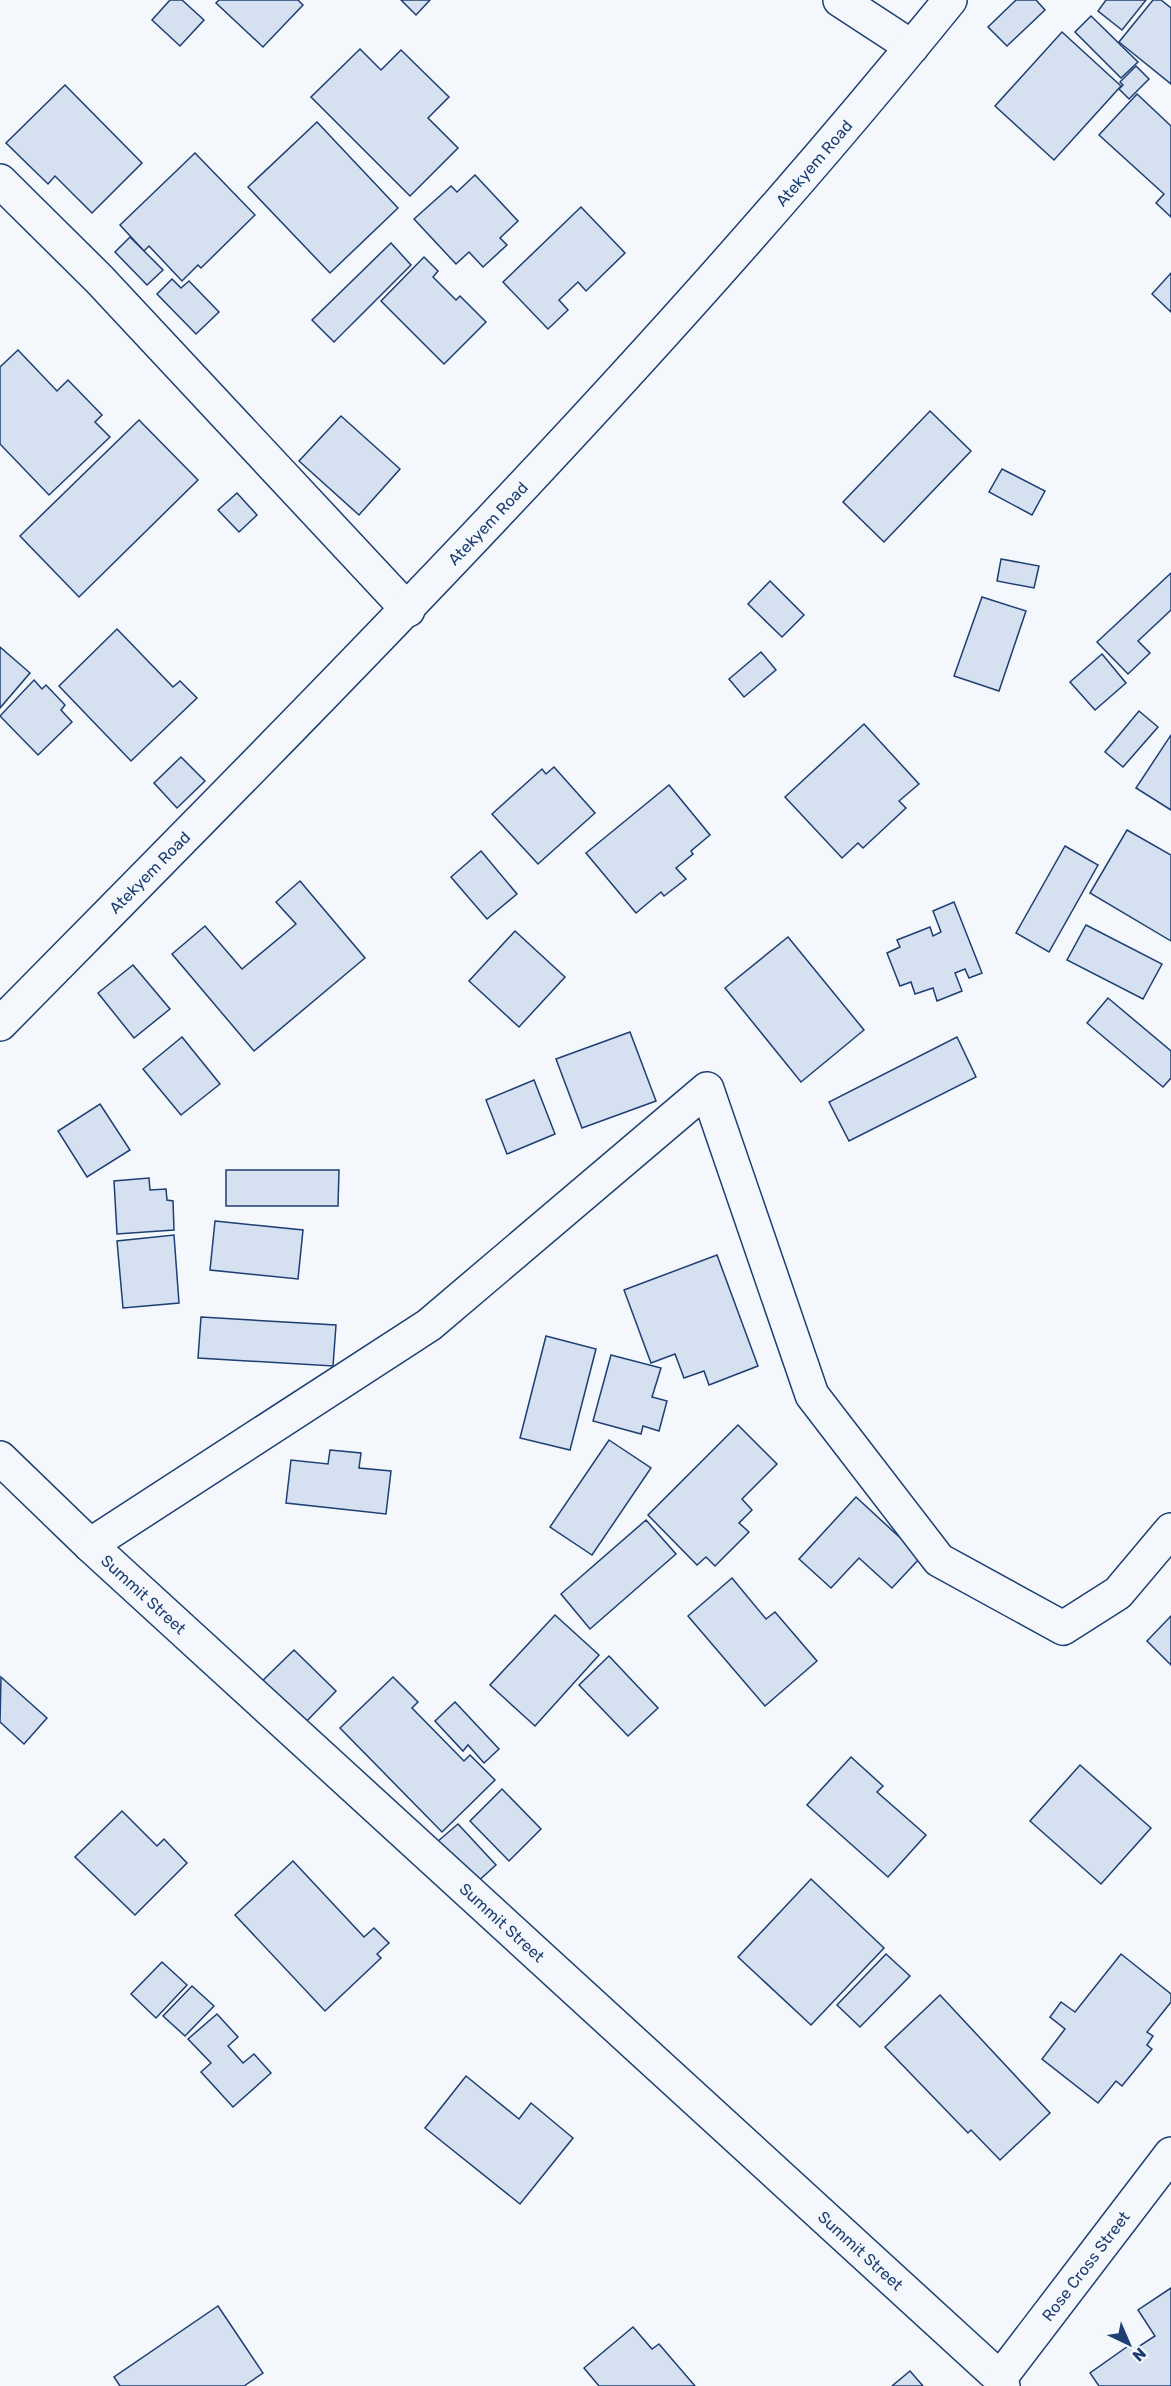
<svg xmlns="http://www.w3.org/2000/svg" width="1171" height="2386" viewBox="0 0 1171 2386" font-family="Rubik,sans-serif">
<rect width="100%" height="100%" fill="#f4f7fb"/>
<g fill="#d5e0f0" stroke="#1d3f73" stroke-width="1.5">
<polygon points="170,0 182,0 204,20 180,46 152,20"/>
<polygon points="219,0 298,0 303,5 263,47 216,3"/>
<polygon points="401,0 430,0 416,15"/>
<polygon points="1016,0 1036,0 1045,10 1007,46 988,27"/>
<polygon points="1106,0 1146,0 1122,30 1098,11"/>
<polygon points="1153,0 1161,0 1171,8 1171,84 1119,42"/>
<polygon points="1091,16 1138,62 1121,78 1075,32"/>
<polygon points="1062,32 1121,86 1054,160 995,106"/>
<polygon points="360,49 381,70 401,50 449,97 428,118 458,148 410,196 311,97"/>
<polygon points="1136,66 1149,79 1129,99 1119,89 1123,85 1120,82"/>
<polygon points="65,85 142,163 92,213 55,176 48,184 6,143"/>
<polygon points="1137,94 1171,126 1171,217 1156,203 1164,194 1099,135"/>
<polygon points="317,122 398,208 330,273 248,187"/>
<polygon points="195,153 255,215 201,268 198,265 182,281 149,246 144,251 120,225"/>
<polygon points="475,175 518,221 500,238 507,245 483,267 469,252 456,264 414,219 451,186 457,192"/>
<polygon points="581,207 625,253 586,291 578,282 559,300 568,310 548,329 503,282"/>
<polygon points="130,237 163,270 147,285 115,252"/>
<polygon points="391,243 411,265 334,342 312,320"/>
<polygon points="424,257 438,271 433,277 456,300 460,296 486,322 444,364 381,301"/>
<polygon points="1171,273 1171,312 1152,294"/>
<polygon points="172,279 181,288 189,281 219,312 196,334 157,294"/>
<polygon points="18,350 57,391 68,380 102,415 95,422 110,437 49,495 0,444 0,367"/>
<polygon points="930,411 971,451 884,542 843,502"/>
<polygon points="341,416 400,469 359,515 299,461"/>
<polygon points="139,420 198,480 79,597 20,536"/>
<polygon points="1002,469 1045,491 1032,515 989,492"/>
<polygon points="237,493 257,515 239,532 218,510"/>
<polygon points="1001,559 1039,566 1034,588 997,581"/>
<polygon points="1171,573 1171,610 1138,641 1150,653 1128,674 1097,642"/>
<polygon points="770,581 804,615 782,637 748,604"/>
<polygon points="982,597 1026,611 999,691 954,676"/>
<polygon points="117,629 173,687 180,681 197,698 131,761 59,686"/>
<polygon points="0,647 30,673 0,708"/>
<polygon points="761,652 776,670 744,697 729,679"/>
<polygon points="1102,654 1126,683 1095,710 1070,682"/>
<polygon points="34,680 42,689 46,685 65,705 61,710 72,722 38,755 0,716"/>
<polygon points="1139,711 1158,727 1123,767 1105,752"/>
<polygon points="864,724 919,784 899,801 906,808 863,848 858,843 842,858 785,797"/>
<polygon points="1171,735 1171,810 1136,788"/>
<polygon points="181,757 205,781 177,808 154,783"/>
<polygon points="554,767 595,813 538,864 492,814 542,769 546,774"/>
<polygon points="669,785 710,835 691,851 693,854 676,868 686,879 664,896 661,892 636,913 586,853"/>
<polygon points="1127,830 1171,855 1171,941 1090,893"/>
<polygon points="1065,846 1098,865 1049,952 1016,933"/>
<polygon points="481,851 517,894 487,919 451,877"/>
<polygon points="300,881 365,958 254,1051 172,954 205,926 242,969 296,924 276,902"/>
<polygon points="954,902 982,973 969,978 965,969 955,973 962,991 937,1001 933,988 915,994 911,982 900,986 887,953 900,947 897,940 930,927 933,936 941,932 933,911"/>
<polygon points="1086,925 1162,964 1143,999 1067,960"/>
<polygon points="515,931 565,977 519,1027 469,981"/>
<polygon points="788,937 864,1030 801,1082 725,988"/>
<polygon points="133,965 170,1009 134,1038 98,993"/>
<polygon points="1108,998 1171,1051 1171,1078 1163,1087 1087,1023"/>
<polygon points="630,1032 656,1101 582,1128 556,1059"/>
<polygon points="182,1037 220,1084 181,1115 143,1069"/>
<polygon points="957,1037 976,1077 849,1141 829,1102"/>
<polygon points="534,1080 555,1134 507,1154 486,1100"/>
<polygon points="100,1104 130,1150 87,1177 58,1131"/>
<polygon points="226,1170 339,1170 338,1206 226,1206"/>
<polygon points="149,1178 150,1190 166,1189 167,1200 173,1201 174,1230 117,1234 114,1181"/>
<polygon points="215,1221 303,1230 298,1279 210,1270"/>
<polygon points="174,1235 179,1303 123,1308 117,1241"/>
<polygon points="717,1255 758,1366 709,1385 704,1371 684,1378 675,1354 651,1363 624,1290"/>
<polygon points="201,1317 336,1325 333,1366 198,1358"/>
<polygon points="546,1336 596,1349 570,1450 520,1438"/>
<polygon points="611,1355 661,1368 652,1397 667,1401 659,1431 643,1426 641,1434 593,1421"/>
<polygon points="738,1425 777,1464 742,1499 752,1510 739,1523 749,1532 715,1566 706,1557 697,1565 648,1515"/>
<polygon points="609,1440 651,1468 592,1555 550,1527"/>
<polygon points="330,1450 361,1453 359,1468 391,1471 386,1514 286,1503 291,1460 328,1464"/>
<polygon points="856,1497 921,1557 892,1588 859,1558 831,1588 799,1559"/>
<polygon points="646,1520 676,1554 590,1629 561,1594"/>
<polygon points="732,1578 766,1619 775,1612 817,1661 765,1706 688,1616"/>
<polygon points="555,1615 599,1655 535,1726 490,1685"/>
<polygon points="1171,1616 1171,1665 1147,1641"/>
<polygon points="294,1650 336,1691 301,1727 258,1685"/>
<polygon points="609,1656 658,1708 628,1736 579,1685"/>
<polygon points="1,1677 47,1718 24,1744 0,1722"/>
<polygon points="393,1677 418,1702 412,1708 464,1761 470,1755 495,1780 442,1832 340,1728"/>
<polygon points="455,1702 499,1749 484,1763 468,1745 463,1751 435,1721"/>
<polygon points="851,1757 883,1786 877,1792 926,1835 888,1877 807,1805"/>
<polygon points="1080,1765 1151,1828 1101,1884 1030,1821"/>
<polygon points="502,1789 541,1829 509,1861 470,1821"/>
<polygon points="122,1811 157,1846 164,1839 187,1863 135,1915 75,1857"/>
<polygon points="458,1824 496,1865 475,1884 437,1842"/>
<polygon points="293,1861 364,1937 374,1928 389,1943 377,1954 381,1958 325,2011 235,1915"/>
<polygon points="811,1879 884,1948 811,2025 738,1957"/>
<polygon points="886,1954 910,1976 860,2027 837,2005"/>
<polygon points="1121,1954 1171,1994 1171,2002 1147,2032 1153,2036 1147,2045 1152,2049 1122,2086 1116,2081 1098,2103 1042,2059 1065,2029 1050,2017 1061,2002 1075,2012"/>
<polygon points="162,1962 187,1985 156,2018 131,1994"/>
<polygon points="192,1986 214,2006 185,2036 163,2016"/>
<polygon points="940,1995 1050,2113 1000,2160 971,2130 968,2133 885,2047"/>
<polygon points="217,2014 238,2037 228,2046 243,2063 254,2054 271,2073 233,2107 201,2072 211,2063 188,2039"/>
<polygon points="466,2076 519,2119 531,2103 573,2138 520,2204 425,2128"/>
<polygon points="1171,2288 1171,2386 1099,2386 1090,2373 1131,2344 1135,2349 1155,2336 1138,2310"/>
<polygon points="218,2306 263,2373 244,2386 120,2386 114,2377"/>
<polygon points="633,2327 652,2349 659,2344 695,2386 599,2386 584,2368"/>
<polygon points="910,2371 923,2386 892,2386"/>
</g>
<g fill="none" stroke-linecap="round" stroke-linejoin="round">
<defs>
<g id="street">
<polyline points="840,0 912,47"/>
<polyline points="0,181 99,279 408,610"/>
<path id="s1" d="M0 1024C327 692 657 362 950 0"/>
<path id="s2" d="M0 1458 90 1545 1000 2378 1003 2386"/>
<polyline points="90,1545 429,1325 707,1089 812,1395 939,1560 1063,1628 1118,1593 1171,1530"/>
<path id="s3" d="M1000 2378 1171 2154"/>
</g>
</defs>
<use href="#street" stroke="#1d3f73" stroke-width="36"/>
<use href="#street" stroke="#f4f7fb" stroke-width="33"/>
</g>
<g text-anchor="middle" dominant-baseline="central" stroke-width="4.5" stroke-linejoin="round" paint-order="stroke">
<g font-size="16" fill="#1d3f73" stroke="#f4f7fb">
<text stroke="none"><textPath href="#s1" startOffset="1185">Atekyem Road</textPath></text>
<text stroke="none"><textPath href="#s1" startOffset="699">Atekyem Road</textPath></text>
<text stroke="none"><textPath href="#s1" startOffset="213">Atekyem Road</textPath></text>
<text stroke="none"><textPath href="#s2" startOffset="198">Summit Street</textPath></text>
<text stroke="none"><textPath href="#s2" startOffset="684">Summit Street</textPath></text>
<text stroke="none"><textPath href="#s2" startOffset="1170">Summit Street</textPath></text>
<text stroke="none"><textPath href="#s3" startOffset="141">Rose Cross Street</textPath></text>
</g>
</g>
<g transform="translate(1129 2344) rotate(136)" stroke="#f4f7fb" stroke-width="4.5" paint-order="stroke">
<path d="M0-4.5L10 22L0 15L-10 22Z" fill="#1d3f73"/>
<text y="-9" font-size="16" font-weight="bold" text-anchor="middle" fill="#1d3f73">N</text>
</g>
</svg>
